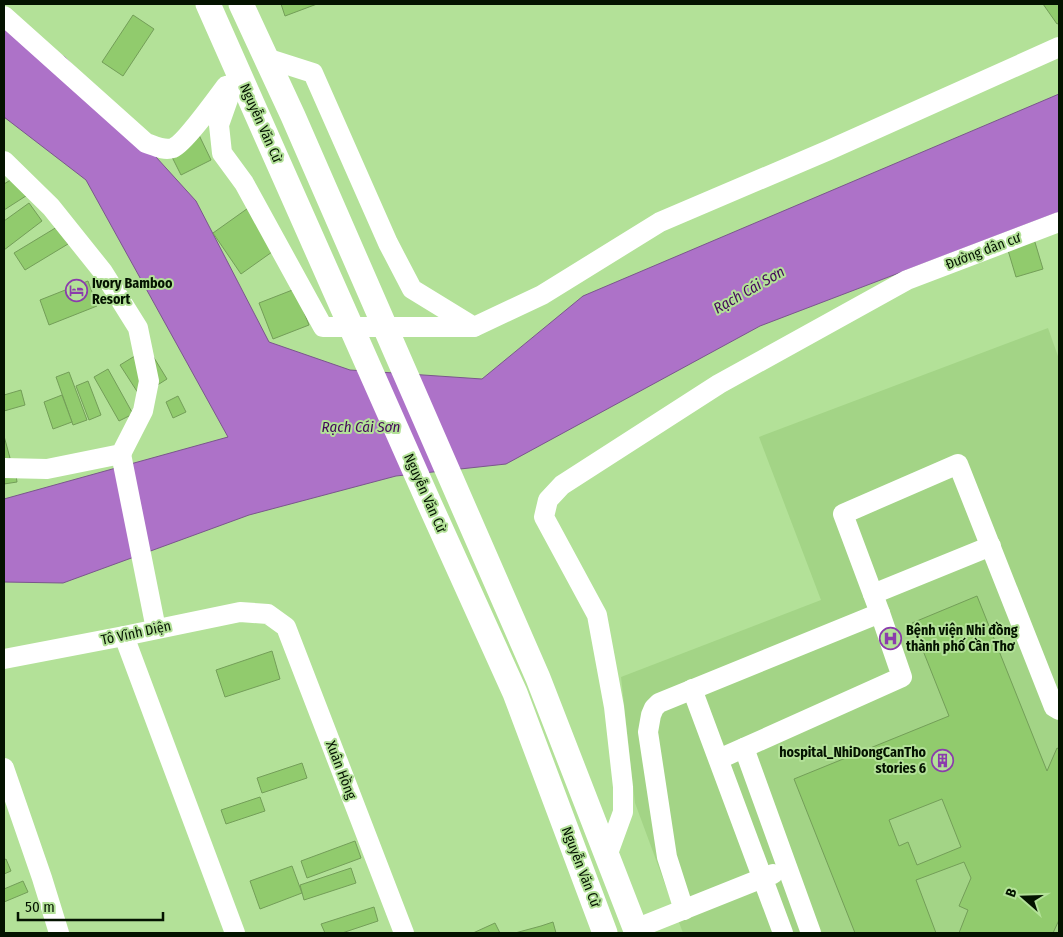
<svg xmlns="http://www.w3.org/2000/svg" width="1063" height="937" viewBox="0 0 1063 937" font-family="'Fira Sans Condensed',sans-serif">
<rect width="100%" height="100%" fill="#b3e198"/>
<polygon fill="#a3d486" points="1048,328 1059,359 1059,933 683,933 635,803 621,677 821,600 759,437"/>
<polygon fill="#ad72c8" stroke="#7a568c" points="4,16 66,58 196,201 269,342 350,370 482,379 583,296 1059,94 1059,212 760,326 506,464 396,476 249,515 63,583 4,582 4,499 228,437 86,180 4,117"/>
<g fill="#91cb6d" stroke="#739e58" fill-rule="evenodd">
<polygon points="281,4 317,4 285,16"/>
<polygon points="1043,4 1059,4 1059,23 1057,24"/>
<polygon points="133,15 154,29 123,76 102,62"/>
<polygon points="199,135 211,160 181,175 169,151"/>
<polygon points="17,176 29,194 4,210 4,184"/>
<polygon points="29,203 42,221 4,250 4,221"/>
<polygon points="251,206 279,247 241,274 213,233"/>
<polygon points="57,227 68,244 25,270 14,253"/>
<polygon points="1034,239 1043,269 1016,277 1007,247"/>
<polygon points="88,281 97,306 49,325 40,300"/>
<polygon points="295,289 309,325 273,339 259,303"/>
<polygon points="148,348 167,379 140,396 120,365"/>
<polygon points="108,369 133,414 119,421 94,377"/>
<polygon points="69,372 87,420 73,425 56,377"/>
<polygon points="88,381 101,415 89,420 76,386"/>
<polygon points="21,390 25,405 4,411 4,395"/>
<polygon points="62,395 72,422 53,429 44,402"/>
<polygon points="178,396 186,412 173,418 166,402"/>
<polygon points="4,436 10,458 4,460"/>
<polygon points="15,468 17,482 4,484 4,470"/>
<path d="M977 596 1047 771 1057 748 1059 749V920L1053 933H959L968 910 959 906 971 878 964 862 916 880 936 933H855L794 779 949 716 912 623ZM942 799 961 847 917 865 908 842 899 846 889 820Z"/>
<polygon points="272,651 280,679 225,697 216,670"/>
<polygon points="302,763 307,778 262,793 257,778"/>
<polygon points="260,797 265,811 226,824 221,810"/>
<polygon points="355,841 361,858 307,878 301,861"/>
<polygon points="6,859 11,871 4,874 4,860"/>
<polygon points="292,866 302,893 260,909 250,881"/>
<polygon points="351,868 356,883 304,900 300,885"/>
<polygon points="23,881 28,892 4,902 4,889"/>
<polygon points="374,907 378,921 342,933 325,933 321,924"/>
<polygon points="553,922 556,933 515,933 541,926"/>
<polygon points="495,923 500,933 473,933"/>
</g>
<g fill="none" stroke-linecap="round" stroke-linejoin="round">
<g stroke="#fff" stroke-width="20">
<path d="M4 16 146 143C155 146 164 151 173 148 184 144 217 98 226 86"/>
<polyline points="266,58 313,73 388,243 412,289 474,327 542,295 660,222 829,150 1059,47"/>
<polyline points="238,71 219,125 222,153 244,183 323,327 474,327"/>
<polyline points="4,161 51,207 103,272 138,328 149,381 143,411 121,454 47,469 4,468"/>
<polyline points="121,454 156,629"/>
<polyline points="873,594 991,546"/>
<polyline points="124,636 235,933"/>
<polyline points="4,659 124,636 240,612 268,614 286,627 404,933"/>
<polyline points="692,689 783,933"/>
<polyline points="744,748 811,933"/>
<polyline points="719,759 902,677 880,613 843,514 958,464 1054,707 1059,710"/>
<polyline points="4,768 42,878 59,933"/>
<polyline points="607,856 623,812 623,787 614,707 597,615 544,517 548,500 562,485 719,384 907,280 1059,222"/>
<polyline points="684,910 667,857 648,732 651,715 654,708 659,703 880,613"/>
<polyline points="635,929 773,874"/>
</g>
<g stroke="#fff" stroke-width="25">
<polyline points="208,4 430,505 515,693 605,933"/>
<polyline points="241,4 293,116 538,678 637,933"/>
</g>
</g>
<defs>
<symbol id="hotel-ring" viewBox="-11 -11 22 22"><circle r="9.5" fill="#b3e198" stroke="#8b3cac" stroke-width="1.5"/><path d="M-6-4.5h1.5V1H6V5H4.5V3h-9V5H-6ZM-4 0a1.8 1.8 0 1 1 3.6 0ZM.5 0V-2.5h3Q6-2.5 6 0Z" fill="#8b3cac"/></symbol>
<symbol id="hospital-ring" viewBox="-11 -11 22 22"><circle r="9.5" fill="#b3e198" stroke="#8b3cac" stroke-width="1.5"/><path d="M-5-5h3v3.5h4V-5h3V5h-3V1.5h-4V5h-3Z" fill="#8b3cac"/></symbol>
<symbol id="building-ring" viewBox="-11 -11 22 22"><circle r="9.5" fill="#b3e198" stroke="#8b3cac" stroke-width="1.5"/><path d="M-4-6H4V6H1V3H-1V6H-4ZM-2.5-4.3h1.7v1.8h-1.7ZM.8-4.3h1.7v1.8H.8ZM-2.5-1h1.7V.8h-1.7ZM.8-1h1.7V.8H.8Z" fill="#8b3cac"/></symbol>
</defs>
<g fill-rule="evenodd">
<use href="#hotel-ring" x="64" y="278" width="25" height="25"/>
<use href="#hospital-ring" x="878" y="626" width="25" height="25"/>
<use href="#building-ring" x="930" y="748" width="25" height="25"/>
</g>
<g text-anchor="middle" dominant-baseline="central" stroke-width="4" stroke-linejoin="round" paint-order="stroke">
<g font-size="14" fill="#041300" stroke="#b3e198">
<text transform="translate(261 123) rotate(66)">Nguyễn Văn Cừ</text>
<text transform="translate(983 251) rotate(-21)">Đường dân cư</text>
<text transform="translate(425 493) rotate(66)">Nguyễn Văn Cừ</text>
<text transform="translate(136 633) rotate(-12)">Tô Vĩnh Diện</text>
<text transform="translate(341 770) rotate(69)">Xuân Hồng</text>
<text transform="translate(581 867) rotate(69)">Nguyễn Văn Cừ</text>
</g>
<g font-size="14" font-weight="bold" fill="#041300" stroke="#b3e198" text-anchor="start">
<text x="92" y="283">Ivory Bamboo<tspan x="92" dy="16">Resort</tspan></text>
<text x="906" y="630">Bệnh viện Nhi đồng<tspan x="906" dy="16">thành phố Cần Thơ</tspan></text>
<text x="926" y="752" text-anchor="end">hospital_NhiDongCanTho<tspan x="926" dy="16">stories 6</tspan></text>
</g>
<g font-size="15" font-style="italic" fill="#44085a" stroke="#b3e198">
<text transform="translate(749 290) rotate(-30)">Rạch Cái Sơn</text>
<text x="361" y="427">Rạch Cái Sơn</text>
</g>
</g>
<rect width="1063" height="937" fill="none" stroke="#041300" stroke-width="10"/>
<g transform="translate(1023 897) rotate(290)" stroke="#b3e198" stroke-width="4" paint-order="stroke">
<path d="M0-4L9 19L0 12L-9 19Z" fill="#041300"/>
<text y="-8" font-size="14" font-weight="bold" text-anchor="middle" fill="#041300">B</text>
</g>
<path d="M18 912v8h145v-8" fill="none" stroke="#041300" stroke-width="2.5"/>
<text x="25" y="912" font-size="15" fill="#041300" stroke="#b3e198" stroke-width="4" paint-order="stroke">50 m</text>
</svg>
